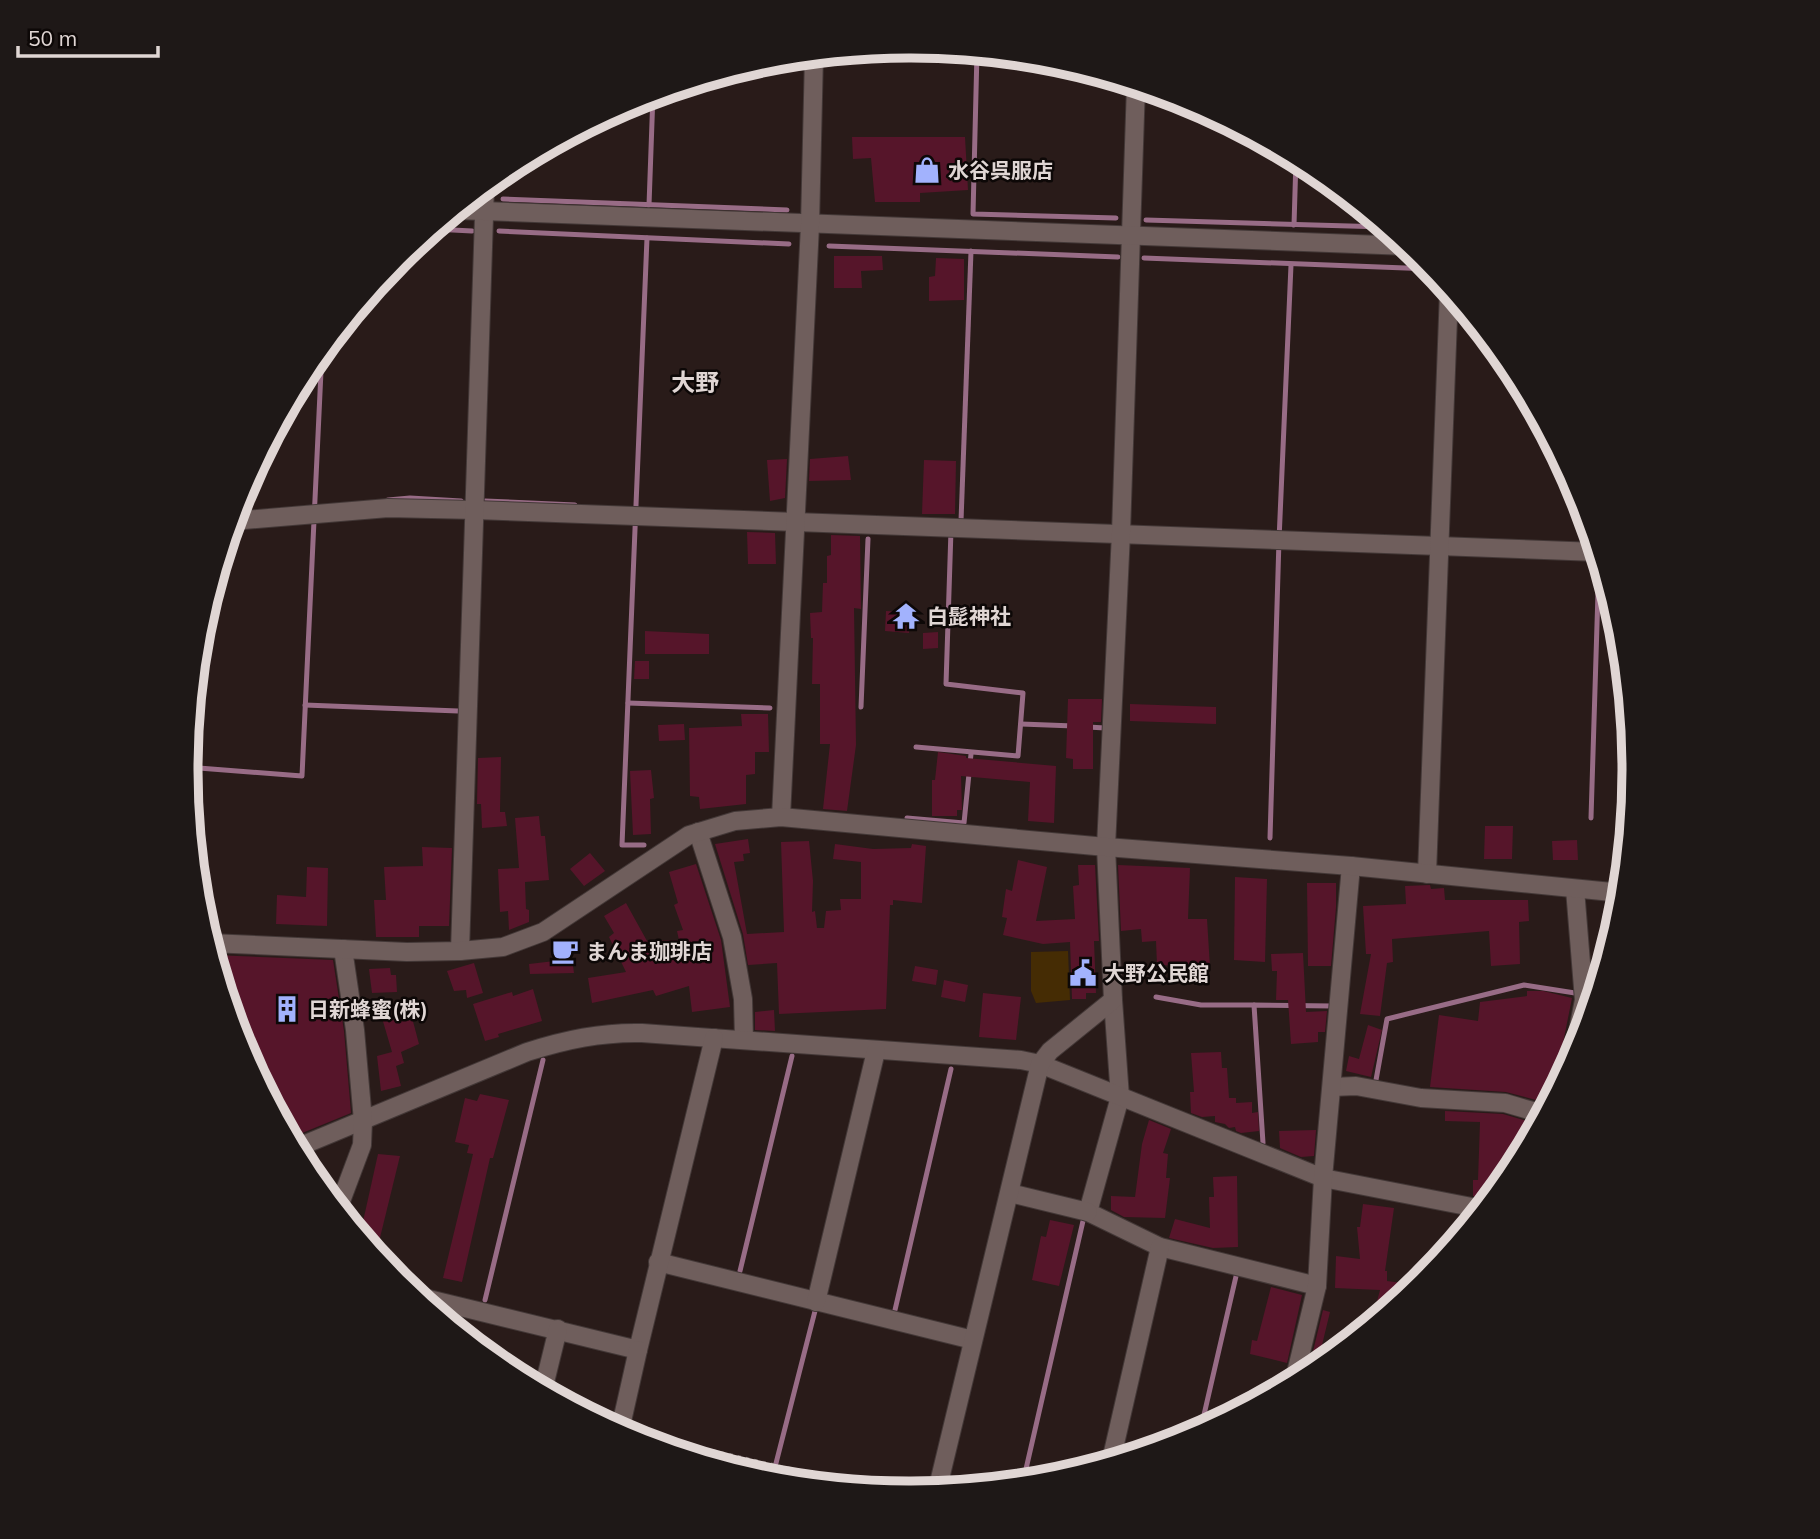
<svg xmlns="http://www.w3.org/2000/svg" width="1820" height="1539" viewBox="0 0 1820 1539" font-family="Mulish,'Noto Sans JP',sans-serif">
<rect width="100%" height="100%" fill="#291b19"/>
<polygon fill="#452c04" points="1068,951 1070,1000 1036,1003 1031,991 1031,952"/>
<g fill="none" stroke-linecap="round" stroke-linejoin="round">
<g stroke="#986c86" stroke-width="5">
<polyline points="977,52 973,214 1116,218"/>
<polyline points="471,197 475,198"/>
<polyline points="503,199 787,210"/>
<polyline points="649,205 653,94"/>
<polyline points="1146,220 1385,227"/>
<polyline points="1294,225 1296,159"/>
<polyline points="433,229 472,231"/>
<polyline points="499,231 789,244"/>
<polyline points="829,246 1118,257"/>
<polyline points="1144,258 1431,269"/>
<polyline points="388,500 410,498 461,501"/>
<polyline points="485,501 575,505"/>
<polyline points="961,521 971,251"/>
<polyline points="628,703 770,708"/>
<polyline points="305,705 458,711"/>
<polyline points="861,707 868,539"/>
<polyline points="1021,724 1074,726"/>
<polyline points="1088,727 1105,728"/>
<polyline points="916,747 1018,756 1023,693 946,684 951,530"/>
<polyline points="186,767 302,776 322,350"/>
<polyline points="907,818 964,823 971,754"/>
<polyline points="1591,818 1599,560"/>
<polyline points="1270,838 1279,540 1291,265"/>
<polyline points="644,845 622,845 647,238"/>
<polyline points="1156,997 1201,1005 1254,1005"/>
<polyline points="1376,1080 1387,1019 1524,985 1575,993"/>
<polyline points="1263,1143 1254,1005 1332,1006"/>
<polyline points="740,1271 792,1056"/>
<polyline points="485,1300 543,1060"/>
<polyline points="895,1310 951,1069"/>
<polyline points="1200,1432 1237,1272"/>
<polyline points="667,1449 833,1486"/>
<polyline points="774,1471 815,1311"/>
<polyline points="1023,1482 1083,1221"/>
</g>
</g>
<g fill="#56152a">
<polygon points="852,137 965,137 968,190 920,193 920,202 875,202 871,158 853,159"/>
<polygon points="834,256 882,256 883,270 861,271 862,288 834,288"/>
<polygon points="936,258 964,259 964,300 929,301 929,277 935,276"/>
<polygon points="848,456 851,480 809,481 810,459"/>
<polygon points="787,459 785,498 770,501 767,460"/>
<polygon points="924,460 956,461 955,514 922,514"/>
<polygon points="747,532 775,533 776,564 748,564"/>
<polygon points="831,535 860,536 861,609 854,608 856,745 847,811 823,809 830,744 820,744 820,684 812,684 813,638 811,638 810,613 822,612 823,583 827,583 827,556 831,555"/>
<polygon points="886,611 906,612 906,614 910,615 909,633 885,631"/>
<polygon points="645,631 709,634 709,654 645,654"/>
<polygon points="938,632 938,648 923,649 923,633"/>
<polygon points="635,661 649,661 649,679 634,679"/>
<polygon points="1068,699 1102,699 1101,722 1093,722 1093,769 1073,769 1073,759 1066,758"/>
<polygon points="1130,704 1216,707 1216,724 1130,721"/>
<polygon points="741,714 768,714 769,752 755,752 755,774 746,775 746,804 700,809 699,797 690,796 689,728 742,726"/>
<polygon points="684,724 685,740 659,741 658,725"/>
<polygon points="938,752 966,756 966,758 1056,766 1054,823 1028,821 1030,782 961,776 962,810 957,810 957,816 932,816 932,780 935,780"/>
<polygon points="501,757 500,812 505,812 507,826 482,828 481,804 477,804 478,758"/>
<polygon points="651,770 654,798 650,799 651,834 633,835 630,771"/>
<polygon points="539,816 541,836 545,836 549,880 525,882 526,909 529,910 529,922 509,930 508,911 500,912 498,869 519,868 515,818"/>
<polygon points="1485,826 1513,826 1512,859 1484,859"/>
<polygon points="748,839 750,853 743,854 744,861 734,862 747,934 784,932 781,842 809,841 813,881 812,912 815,911 817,928 824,928 826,911 841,910 840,899 861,899 861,862 833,859 835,844 873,849 911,848 912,844 926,846 922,903 893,900 893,905 890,905 886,1009 779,1014 777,963 748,965 743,934 715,844"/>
<polygon points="1577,840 1578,860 1553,860 1552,841"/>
<polygon points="422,847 452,848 449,926 419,926 419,937 376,937 374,900 386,900 384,867 423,866"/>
<polygon points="590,853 605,871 584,886 570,869"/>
<polygon points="1018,860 1047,867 1036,921 1075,919 1073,886 1079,885 1078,865 1095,865 1099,941 1094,941 1096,993 1086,993 1086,999 1072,999 1070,942 1043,944 1003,935 1007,918 1002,917 1006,889 1012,891"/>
<polygon points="696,864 721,940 730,1007 692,1012 689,986 656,996 653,990 592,1003 588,978 626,972 609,937 614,933 604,916 626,903 647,941 679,940 677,931 683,930 674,905 678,903 669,872"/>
<polygon points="1118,865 1190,868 1188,919 1207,919 1210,967 1157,965 1156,941 1142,942 1141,929 1121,931"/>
<polygon points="307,867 328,868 327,926 276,924 277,895 306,897"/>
<polygon points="1235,877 1267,879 1265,962 1234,960"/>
<polygon points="1307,883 1336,883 1336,907 1331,966 1308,966"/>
<polygon points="1430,885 1431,889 1444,888 1445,900 1528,900 1529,921 1519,922 1520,964 1491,966 1489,931 1392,939 1393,962 1387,963 1380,1016 1360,1014 1371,954 1366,954 1363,906 1406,904 1405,886"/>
<polygon points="1303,953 1306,1012 1327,1011 1325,1032 1318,1032 1318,1042 1291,1044 1288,1000 1276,1000 1277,971 1272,971 1271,954"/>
<polygon points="213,955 333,960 344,1031 351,1113 290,1138 241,1046"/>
<polygon points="572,959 574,973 530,974 529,964"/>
<polygon points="474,963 483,993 467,998 466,990 454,991 447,971"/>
<polygon points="915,966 938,970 936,985 912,981"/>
<polygon points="390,968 391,975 396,975 397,992 372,993 369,969"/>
<polygon points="944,980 968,985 965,1002 941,997"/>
<polygon points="533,989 542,1021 498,1034 499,1037 485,1041 473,1004 512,992 513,996"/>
<polygon points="1527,991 1543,991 1572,998 1563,1043 1547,1103 1506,1092 1430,1087 1439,1015 1478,1021 1480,1002 1527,996"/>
<polygon points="983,993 1021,997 1016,1040 979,1037"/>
<polygon points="410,1010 419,1044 401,1052 404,1063 396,1066 401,1086 381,1091 377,1056 392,1052 382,1018"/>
<polygon points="774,1010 775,1031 755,1030 755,1012"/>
<polygon points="1368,1025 1382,1030 1371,1077 1346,1071 1349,1056 1359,1059"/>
<polygon points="1221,1052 1222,1068 1227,1068 1229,1098 1236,1098 1236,1103 1252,1102 1252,1113 1258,1112 1259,1131 1241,1133 1236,1131 1235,1127 1229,1128 1225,1124 1215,1122 1215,1116 1202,1117 1191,1113 1190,1092 1194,1092 1191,1053"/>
<polygon points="480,1094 509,1100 493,1158 490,1158 462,1282 443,1278 473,1154 467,1153 469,1145 455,1142 465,1098 477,1101"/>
<polygon points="1445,1111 1503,1114 1537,1124 1512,1172 1489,1200 1473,1196 1473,1180 1478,1180 1480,1122 1445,1121"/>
<polygon points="1149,1120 1171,1129 1163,1153 1168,1154 1166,1178 1170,1178 1165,1218 1124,1217 1111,1210 1111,1196 1135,1197 1142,1144"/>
<polygon points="1316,1130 1314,1156 1301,1157 1280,1148 1279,1131"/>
<polygon points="378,1154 400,1156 376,1254 360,1235"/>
<polygon points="1237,1176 1238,1247 1213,1248 1169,1238 1175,1219 1210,1228 1209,1197 1214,1197 1213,1177"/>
<polygon points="1363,1204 1394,1208 1385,1271 1387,1271 1387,1281 1418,1285 1371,1324 1380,1290 1335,1288 1336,1256 1360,1259 1357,1227 1360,1227"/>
<polygon points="1050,1220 1074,1225 1059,1286 1032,1280 1041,1236 1046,1237"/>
<polygon points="1271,1287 1302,1295 1287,1363 1250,1354 1252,1340 1257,1341"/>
<polygon points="1323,1310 1330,1312 1322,1345 1340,1349 1315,1369 1309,1368"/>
</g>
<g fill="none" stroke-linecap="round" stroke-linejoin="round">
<defs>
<g id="minor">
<polyline points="232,521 388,508 475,510 1597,552"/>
<polyline points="698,832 732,937 743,999 744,1040"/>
<polyline points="1427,874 1449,291"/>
<polyline points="460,951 485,186"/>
<polyline points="1113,1000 1120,1097 1088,1212 1160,1247 1317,1286"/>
<polyline points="1573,1057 1584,1000 1575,889"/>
<polyline points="1332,1087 1356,1086 1421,1098 1505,1103 1543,1114"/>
<path d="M296 1148 527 1052C565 1040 601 1032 642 1033L1021 1060 1040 1064 1323 1178 1482 1209"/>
<polyline points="1010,1193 1088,1212"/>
<polyline points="338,1209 362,1145 363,1121 355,1030 343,949"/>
<polyline points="658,1262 973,1340"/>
<polyline points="416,1296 638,1350 714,1038"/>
<polyline points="816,1302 876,1051"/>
<polyline points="1294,1381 1317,1286 1323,1178 1351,866"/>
<polyline points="543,1390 558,1329"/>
<polyline points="620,1430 638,1350"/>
<polyline points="1111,1461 1160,1247"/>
<polyline points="937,1491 1040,1064 1050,1051 1113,1000 1106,847 1121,533 1136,85"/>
</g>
<g id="tertiary">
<polyline points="456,210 1408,246"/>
<polyline points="781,817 810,225 814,55"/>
<polyline points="210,943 407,952 460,951 503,947 543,932 689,835 735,821 781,817 1106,847 1351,866 1622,893"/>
</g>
</defs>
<use href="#minor" stroke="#433837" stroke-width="20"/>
<use href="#tertiary" stroke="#433837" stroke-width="20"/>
<g stroke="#7d716f" stroke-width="3.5" stroke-dasharray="3.5 5" stroke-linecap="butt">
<polyline points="638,1434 888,1491"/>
<polyline points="825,1485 828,1478"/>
</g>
<use href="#minor" stroke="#6f5e5c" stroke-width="18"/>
<use href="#tertiary" stroke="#6f5e5c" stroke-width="18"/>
</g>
<defs>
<symbol id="shop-bare" viewBox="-9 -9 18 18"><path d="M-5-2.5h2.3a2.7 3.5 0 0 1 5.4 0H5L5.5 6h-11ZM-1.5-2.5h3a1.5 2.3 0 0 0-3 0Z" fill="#a2b2fd" stroke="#0d0807" stroke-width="2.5" paint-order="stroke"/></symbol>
<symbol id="temple-bare" viewBox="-9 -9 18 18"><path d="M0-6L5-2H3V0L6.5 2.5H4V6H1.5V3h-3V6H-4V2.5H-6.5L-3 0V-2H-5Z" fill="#a2b2fd" stroke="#0d0807" stroke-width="2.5" paint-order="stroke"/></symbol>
<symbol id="cafe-bare" viewBox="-9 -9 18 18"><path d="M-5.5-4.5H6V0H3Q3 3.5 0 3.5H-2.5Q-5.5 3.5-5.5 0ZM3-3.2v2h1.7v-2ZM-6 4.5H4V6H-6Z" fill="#a2b2fd" stroke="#0d0807" stroke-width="2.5" paint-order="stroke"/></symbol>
<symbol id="civic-bare" viewBox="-9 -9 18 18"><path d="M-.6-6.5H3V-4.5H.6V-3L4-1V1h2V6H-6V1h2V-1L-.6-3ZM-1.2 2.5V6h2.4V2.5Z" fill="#a2b2fd" stroke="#0d0807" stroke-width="2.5" paint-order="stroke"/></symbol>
<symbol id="building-bare" viewBox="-9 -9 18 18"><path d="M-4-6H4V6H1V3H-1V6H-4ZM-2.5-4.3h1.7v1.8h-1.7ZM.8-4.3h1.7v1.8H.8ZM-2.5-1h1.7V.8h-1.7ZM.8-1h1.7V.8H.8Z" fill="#a2b2fd" stroke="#0d0807" stroke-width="2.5" paint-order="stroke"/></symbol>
</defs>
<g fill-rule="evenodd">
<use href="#shop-bare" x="908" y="151" width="38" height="38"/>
<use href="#temple-bare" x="887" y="597" width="38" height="38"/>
<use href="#cafe-bare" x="546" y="932" width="38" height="38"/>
<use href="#civic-bare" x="1064" y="954" width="38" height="38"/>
<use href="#building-bare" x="268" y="990" width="38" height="38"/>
</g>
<g text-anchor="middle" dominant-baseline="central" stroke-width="5" stroke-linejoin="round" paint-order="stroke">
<g font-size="21" font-weight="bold" fill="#e0d6d4" stroke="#0d0807" text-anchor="start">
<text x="948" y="170">水谷呉服店</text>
<text x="927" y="616">白髭神社</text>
<text x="586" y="951">まんま珈琲店</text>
<text x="1104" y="973">大野公民館</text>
<text x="308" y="1009">日新蜂蜜(株)</text>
</g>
<g font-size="24" font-weight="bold" fill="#e0d6d4" stroke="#0d0807">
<text x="695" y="382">大野</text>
</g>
</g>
<path d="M0 0H1820V1539H0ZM909 58H911A711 711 0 0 1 1622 769V770A711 711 0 0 1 911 1481H909A711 711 0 0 1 198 770V769A711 711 0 0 1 909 58Z" fill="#1e1817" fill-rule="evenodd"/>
<path fill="none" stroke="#e0d6d4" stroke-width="9" d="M909 58H911A711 711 0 0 1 1622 769V770A711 711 0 0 1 911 1481H909A711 711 0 0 1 198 770V769A711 711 0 0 1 909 58Z"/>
<path d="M18 46v10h140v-10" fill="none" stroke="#e0d6d4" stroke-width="3.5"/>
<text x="28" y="46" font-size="21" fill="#e0d6d4" stroke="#0d0807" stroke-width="5" paint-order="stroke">50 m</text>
</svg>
